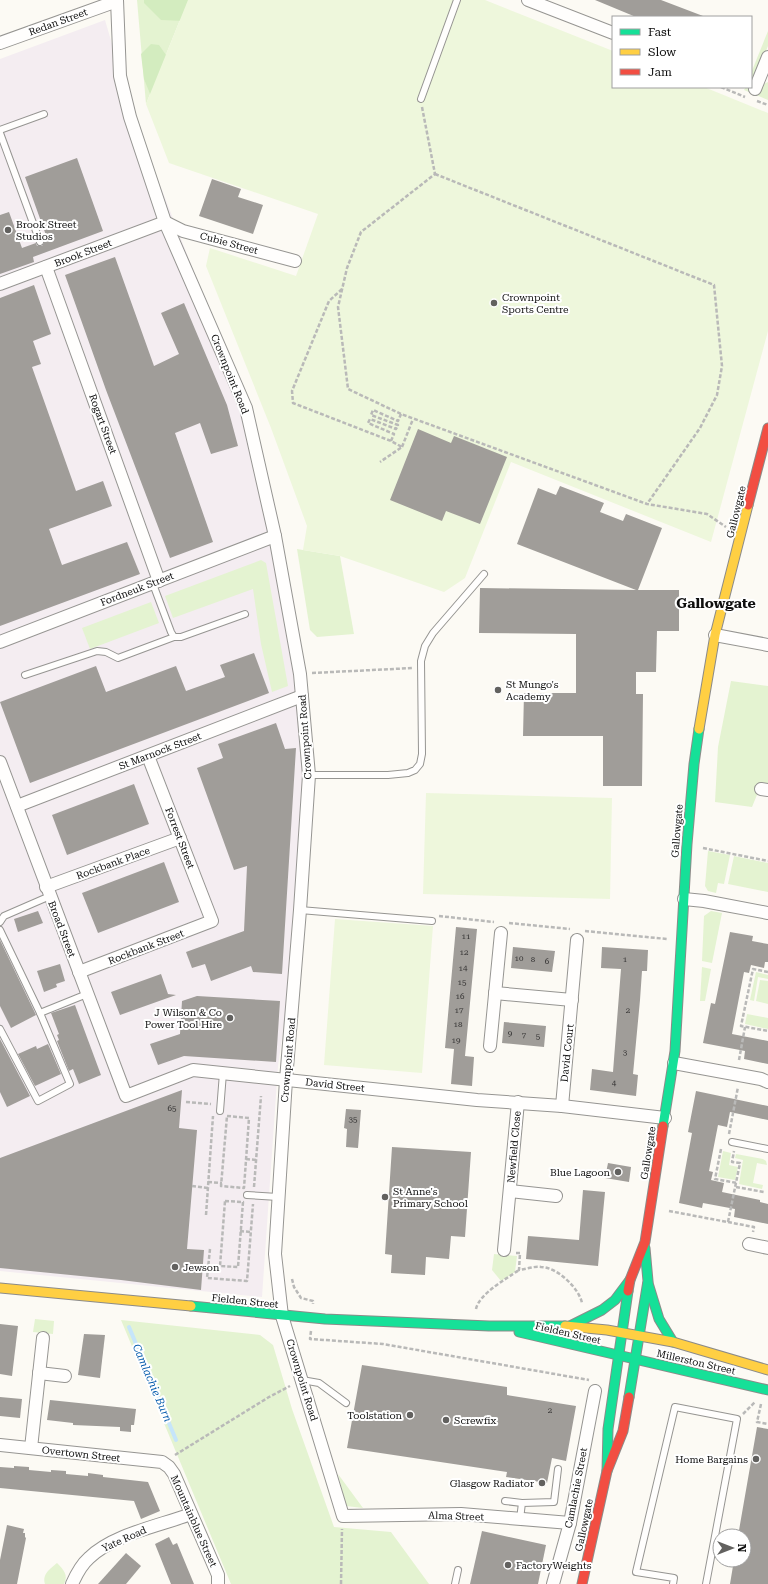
<svg xmlns="http://www.w3.org/2000/svg" width="768" height="1584" viewBox="0 0 768 1584" font-family="'Roboto Serif',serif">
<rect width="100%" height="100%" fill="#fcfaf4"/>
<polygon fill="#f4edf1" points="105,20 133,116 257,433 281,533 304,674 306,694 301,906 278,1066 262,1297 0,1271 0,59"/>
<g fill="#e4f3d1">
<polygon points="137,0 188,0 146,104"/>
<polygon points="768,31 768,46 750,90 768,82 768,100 744,90 746,87 751,87 751,73"/>
<polygon points="297,549 340,556 354,634 317,637 310,630"/>
<polygon points="261,560 266,563 288,686 272,692 261,644 253,589 173,618 165,596"/>
<polygon points="151,602 159,623 90,649 82,628"/>
<polygon points="731,681 768,686 768,787 761,785 752,807 715,802 718,747"/>
<polygon points="708,851 730,855 724,884 718,883 716,893 708,891 705,886"/>
<polygon points="734,856 768,863 768,892 728,884"/>
<polygon points="711,911 722,913 712,963 702,961 704,916"/>
<polygon points="702,967 711,969 705,1001 700,1001"/>
<polygon points="756,972 768,975 768,979 758,977 754,1001 750,1000"/>
<polygon points="760,980 768,981 768,1004 756,1001"/>
<polygon points="747,1014 768,1018 768,1029 745,1024"/>
<polygon points="723,1151 731,1153 729,1165 738,1167 735,1180 718,1177"/>
<polygon points="736,1154 763,1159 766,1161 767,1165 757,1163 753,1183 763,1185 762,1189 739,1184 743,1160 735,1158"/>
<polygon points="494,1254 517,1256 515,1272 501,1281 492,1270"/>
<polygon points="35,1319 54,1321 53,1334 33,1332"/>
<polygon points="121,1320 260,1335 273,1345 292,1409 334,1527 391,1532 429,1584 231,1584"/>
<polygon points="338,1474 363,1508 346,1506"/>
<path d="M57 1563C63 1569 69 1575 64 1584H45C42 1574 50 1569 57 1563Z"/>
</g>
<polygon fill="#d3ecbf" points="144,0 220,0 157,111 144,79 141,54 151,44 159,45 166,55 185,21 161,20 144,3"/>
<g fill="#eef7dc">
<polygon points="188,0 485,0 613,51 613,87 704,87 768,113 768,331 711,542 511,462 465,578 444,592 340,556 303,550 307,526 271,428 206,266 210,248 296,276 318,214 169,163 146,104"/>
<polygon points="426,793 612,798 610,899 423,894"/>
<polygon points="335,919 433,926 422,1073 324,1065"/>
</g>
<g fill="none" stroke-linecap="round" stroke-linejoin="round">
<polyline stroke="#c6e5fa" stroke-width="4" points="129,1327 176,1440"/>
</g>
<g fill="#a09d99">
<polygon points="595,0 661,0 703,16 636,17"/>
<polygon points="77,158 103,231 33,257 34,262 0,274 0,215 9,212 22,248 36,243 37,246 42,246 44,243 44,240 47,238 25,177"/>
<polygon points="212,179 241,189 238,197 263,205 253,234 199,216"/>
<polygon points="115,257 154,366 179,354 161,313 184,303 227,405 238,446 211,454 200,423 175,433 213,542 170,558 106,390 65,275"/>
<polygon points="34,285 51,334 33,341 41,364 32,367 76,491 103,481 112,506 49,529 62,565 127,542 140,574 0,626 0,298"/>
<polygon points="418,429 451,443 454,436 507,457 480,524 446,511 442,521 390,500"/>
<polygon points="560,486 604,503 600,512 623,521 626,514 662,528 638,590 679,590 679,631 657,631 656,672 636,672 636,694 643,694 642,786 603,786 603,736 523,736 524,693 576,693 576,634 479,633 480,588 636,590 517,544 538,488 556,495"/>
<polygon points="254,653 269,693 30,783 0,702 96,666 106,692 176,666 186,691 225,677 220,665"/>
<polygon points="276,723 285,749 296,748 282,974 253,972 251,966 211,981 205,964 192,968 186,952 244,931 247,866 234,870 197,768 223,758 218,744"/>
<polygon points="134,784 149,824 67,855 52,815"/>
<polygon points="164,862 179,902 98,933 82,893"/>
<polygon points="38,911 43,923 18,932 14,919"/>
<polygon points="456,927 477,929 465,1056 474,1057 472,1086 451,1084 454,1049 445,1048"/>
<polygon points="730,932 753,936 752,941 768,944 768,962 765,962 764,968 751,965 749,973 744,972 732,1034 768,1041 768,1064 744,1059 745,1051 703,1043 711,1003 715,1004"/>
<polygon points="0,940 36,1015 11,1028 0,1006"/>
<polygon points="513,947 555,951 552,972 511,968"/>
<polygon points="602,947 648,950 647,971 642,971 640,1000 633,1074 638,1075 636,1096 590,1090 592,1069 613,1072 621,969 601,968"/>
<polygon points="60,964 65,981 56,984 57,987 44,992 37,971"/>
<polygon points="161,974 168,994 176,995 120,1015 111,992"/>
<polygon points="197,996 280,1001 276,1062 184,1056 158,1065 150,1044 180,1034 182,1001"/>
<polygon points="75,1005 101,1075 79,1084 73,1069 69,1071 57,1041 59,1040 57,1035 59,1034 51,1013"/>
<polygon points="504,1022 546,1026 544,1047 502,1043"/>
<polygon points="0,1039 30,1096 7,1107 0,1092"/>
<polygon points="48,1044 61,1074 35,1086 18,1054 36,1046 37,1049"/>
<polygon points="182,1090 179,1128 197,1130 187,1249 204,1250 201,1290 121,1280 0,1268 0,1158"/>
<polygon points="696,1091 768,1106 768,1120 730,1112 727,1127 718,1125 709,1171 713,1172 711,1180 724,1183 722,1192 760,1200 760,1202 768,1204 768,1224 734,1217 735,1209 703,1203 702,1208 679,1203 692,1133 688,1132"/>
<polygon points="346,1109 361,1110 358,1148 346,1147 347,1129 344,1128"/>
<polygon points="392,1147 471,1152 465,1237 451,1236 449,1259 426,1257 425,1275 391,1273 392,1255 385,1254"/>
<polygon points="608,1163 631,1167 629,1182 605,1178"/>
<polygon points="583,1190 605,1192 598,1266 526,1259 528,1236 579,1240"/>
<polygon points="0,1324 18,1326 12,1376 0,1374"/>
<polygon points="84,1334 105,1335 100,1378 78,1375"/>
<polygon points="362,1365 507,1387 507,1395 576,1406 566,1461 552,1458 547,1483 506,1477 507,1472 347,1448"/>
<polygon points="0,1397 22,1399 20,1418 0,1416"/>
<polygon points="50,1400 136,1409 134,1425 131,1425 131,1432 120,1431 120,1427 73,1425 73,1423 47,1420"/>
<polygon points="757,1427 768,1429 768,1584 730,1584 734,1560 744,1560 744,1536 738,1536"/>
<polygon points="14,1466 29,1467 29,1470 51,1472 51,1470 66,1471 66,1474 88,1476 88,1473 103,1475 103,1477 148,1482 160,1511 141,1519 134,1501 0,1488 0,1467 14,1468"/>
<polygon points="7,1525 24,1529 23,1533 25,1533 25,1537 26,1538 17,1584 0,1584 0,1560"/>
<polygon points="482,1531 546,1545 538,1584 470,1584"/>
<polygon points="169,1537 173,1545 177,1543 194,1584 171,1584 155,1544"/>
<polygon points="126,1553 141,1566 126,1584 98,1584"/>
</g>
<g fill="none" stroke-linecap="round" stroke-linejoin="round">
<defs>
<g id="lane">
<polyline points="421,99 457,0"/>
<polyline points="0,130 44,114"/>
<polyline points="0,133 40,242"/>
<polyline points="153,584 171,632 174,637 181,637 245,614"/>
<polyline points="25,675 97,651 106,652 118,658 174,637"/>
<polyline points="309,775 388,775 408,773 415,770 420,764 422,754 421,661 425,646 433,633 484,574"/>
<polyline points="300,910 432,921"/>
<polyline points="0,922 4,916 50,896"/>
<polyline points="0,930 40,1013"/>
<polyline points="0,1029 38,1101 70,1084 40,1013 87,994"/>
<polyline points="220,1111 223,1073"/>
<polyline points="732,1142 768,1149"/>
<polyline points="247,1195 278,1197"/>
<polyline points="302,1380 319,1383 346,1403"/>
<polyline points="505,1501 522,1503"/>
<polyline points="520,1519 522,1503 554,1502 558,1469"/>
<polyline points="455,1584 458,1570"/>
<polyline points="673,1584 674,1578 636,1572 675,1407 737,1419 706,1584"/>
</g>
<g id="street">
<polyline points="117,0 120,76 130,117 165,222 246,408 275,536 300,674 309,775 300,910 286,1080 275,1254 282,1316 343,1516 461,1514 570,1523"/>
<polyline points="528,0 613,33"/>
<polyline points="0,43 117,1"/>
<polyline points="755,89 768,57"/>
<polyline points="46,267 159,581"/>
<polyline points="0,284 165,222 183,231 295,261"/>
<polyline points="715,635 768,645"/>
<polyline points="0,642 275,536"/>
<polyline points="0,762 126,1096 193,1070 477,1100 562,1106 665,1118"/>
<polyline points="761,789 768,790"/>
<polyline points="17,806 302,696"/>
<polyline points="46,887 180,838"/>
<polyline points="684,899 704,901 768,913"/>
<polyline points="79,972 212,921 148,756"/>
<polyline points="495,993 572,1000"/>
<polyline points="490,1046 501,933"/>
<polyline points="674,1063 761,1079 768,1082"/>
<polyline points="562,1106 577,940"/>
<polyline points="510,1191 556,1196"/>
<polyline points="749,1244 768,1248"/>
<polyline points="504,1250 518,1102"/>
<polyline points="39,1373 65,1376"/>
<polyline points="0,1445 162,1462 169,1467 174,1474 218,1575 218,1584"/>
<polyline points="31,1448 43,1338"/>
<path d="M72 1584C76 1575 81 1565 89 1558 114 1534 159 1526 191 1514"/>
<polyline points="553,1584 570,1523 595,1391"/>
</g>
<g id="fast">
<polyline points="663,1126 675,1051 687,844 694,764 699,729"/>
<polyline points="648,1283 659,1319 673,1342"/>
<polyline points="191,1306 325,1319 489,1326 565,1326"/>
<polyline points="570,1326 602,1310 615,1300 630,1280"/>
<polyline points="519,1332 768,1390"/>
<polyline points="629,1397 648,1281 645,1248"/>
<polyline points="607,1471 608,1429 628,1291"/>
</g>
<g id="slow">
<polyline points="699,729 715,635 748,505"/>
<polyline points="0,1288 191,1306"/>
<polyline points="565,1326 607,1330 673,1342 768,1370"/>
</g>
<g id="jam">
<polyline points="748,505 768,428"/>
<polyline points="628,1291 630,1280 645,1242 663,1126"/>
<polyline points="582,1584 607,1471 623,1431 629,1397"/>
</g>
</defs>
<use href="#lane" stroke="#969592" stroke-width="8"/>
<use href="#street" stroke="#969592" stroke-width="14"/>
<use href="#fast" stroke="#8c8b89" stroke-width="11"/>
<use href="#slow" stroke="#8c8b89" stroke-width="11"/>
<use href="#jam" stroke="#8c8b89" stroke-width="11"/>
<g stroke="#b9b9b8" stroke-width="2.5" stroke-dasharray="4 2" stroke-linecap="butt">
<polyline points="721,87 745,97"/>
<polyline points="757,101 768,105"/>
<polyline points="422,107 435,174 361,232 347,268 338,307 348,389 401,414 647,504 707,514 726,527"/>
<polyline points="435,174 714,285 722,366 717,395 700,428 647,504"/>
<polyline points="342,289 329,301 292,391 293,403 391,441 402,447 380,462"/>
<polyline points="391,441 394,434 368,423 370,419 396,429 398,425 371,415 373,410 398,421 401,414"/>
<polyline points="402,447 413,419"/>
<polyline points="312,673 413,668"/>
<polyline points="703,848 768,861"/>
<polyline points="439,916 494,922"/>
<polyline points="509,923 570,929"/>
<polyline points="585,931 667,939"/>
<polyline points="768,972 753,969 741,1026 768,1031"/>
<polyline points="739,1060 745,1027"/>
<polyline points="186,1102 211,1104"/>
<polygon points="227,1116 249,1118 244,1188 221,1186"/>
<polyline points="729,1134 738,1087"/>
<polyline points="721,1149 715,1179 737,1183"/>
<polyline points="246,1159 256,1160"/>
<polyline points="208,1182 222,1183"/>
<polyline points="192,1186 208,1188"/>
<polyline points="254,1187 261,1096"/>
<polyline points="736,1187 764,1192"/>
<polygon points="225,1201 243,1202 238,1267 220,1266"/>
<polyline points="669,1211 754,1227 753,1232"/>
<polyline points="206,1215 213,1116"/>
<polyline points="728,1222 740,1163 732,1162 734,1151"/>
<polyline points="240,1231 250,1232"/>
<polyline points="210,1249 207,1278 247,1281 253,1204"/>
<path d="M516 1253H520L519 1270C526 1269 534 1266 541 1267 557 1267 579 1288 582 1303"/>
<polyline points="292,1279 294,1287 301,1298 313,1301 313,1304"/>
<path d="M476 1309C479 1294 506 1279 519 1270"/>
<polyline points="311,1331 310,1339 383,1344 589,1380"/>
<polyline points="761,1404 757,1422 768,1424"/>
<polyline points="743,1414 755,1402"/>
<polyline points="175,1455 269,1397 290,1386"/>
<polyline points="341,1584 342,1529"/>
</g>
<use href="#lane" stroke="#fffefd" stroke-width="6"/>
<use href="#street" stroke="#fffefd" stroke-width="12"/>
<use href="#fast" stroke="#16e098" stroke-width="9"/>
<use href="#slow" stroke="#ffcf43" stroke-width="9"/>
<use href="#jam" stroke="#f24e42" stroke-width="9"/>
</g>
<g fill="#62615f" stroke="#fff" stroke-width="1.5">
<circle cx="8" cy="230" r="4"/>
<circle cx="494" cy="303" r="4"/>
<circle cx="498" cy="690" r="4"/>
<circle cx="230" cy="1018" r="4"/>
<circle cx="618" cy="1172" r="4"/>
<circle cx="385" cy="1197" r="4"/>
<circle cx="175" cy="1267" r="4"/>
<circle cx="410" cy="1415" r="4"/>
<circle cx="446" cy="1420" r="4"/>
<circle cx="756" cy="1459" r="4"/>
<circle cx="542" cy="1483" r="4"/>
<circle cx="508" cy="1565" r="4"/>
</g>
<g text-anchor="middle" dominant-baseline="central" stroke-width="4" stroke-linejoin="round" paint-order="stroke">
<g font-size="8" fill="#333232">
<text x="466" y="936">11</text>
<text x="464" y="952">12</text>
<text x="519" y="958">10</text>
<text x="533" y="959">8</text>
<text x="625" y="959">1</text>
<text x="547" y="961">6</text>
<text x="463" y="968">14</text>
<text x="462" y="982">15</text>
<text x="460" y="996">16</text>
<text x="459" y="1010">17</text>
<text x="628" y="1010">2</text>
<text x="458" y="1024">18</text>
<text x="510" y="1033">9</text>
<text x="524" y="1035">7</text>
<text x="538" y="1036">5</text>
<text x="456" y="1040">19</text>
<text x="625" y="1052">3</text>
<text x="614" y="1083">4</text>
<text x="172" y="1108">65</text>
<text x="353" y="1119">35</text>
<text x="550" y="1410">2</text>
</g>
<g font-size="10" fill="#0f0f0f" stroke="#fff">
<text transform="translate(58 22) rotate(-20)">Redan Street</text>
<text transform="translate(229 243) rotate(15)">Cubie Street</text>
<text transform="translate(83 253) rotate(-21)">Brook Street</text>
<text transform="translate(230 374) rotate(68)">Crownpoint Road</text>
<text transform="translate(103 424) rotate(70)">Rogart Street</text>
<text transform="translate(736 512) rotate(-76)">Gallowgate</text>
<text transform="translate(137 589) rotate(-21)">Fordneuk Street</text>
<text transform="translate(305 737) rotate(-94)">Crownpoint Road</text>
<text transform="translate(160 751) rotate(-21)">St Marnock Street</text>
<text transform="translate(677 831) rotate(-85)">Gallowgate</text>
<text transform="translate(180 838) rotate(69)">Forrest Street</text>
<text transform="translate(113 863) rotate(-20)">Rockbank Place</text>
<text transform="translate(62 929) rotate(69)">Broad Street</text>
<text transform="translate(146 947) rotate(-21)">Rockbank Street</text>
<text transform="translate(567 1053) rotate(-84)">David Court</text>
<text transform="translate(288 1060) rotate(-85)">Crownpoint Road</text>
<text transform="translate(335 1085) rotate(6)">David Street</text>
<text transform="translate(514 1147) rotate(-85)">Newfield Close</text>
<text transform="translate(648 1153) rotate(-81)">Gallowgate</text>
<text transform="translate(245 1301) rotate(6)">Fielden Street</text>
<text transform="translate(568 1333) rotate(13)">Fielden Street</text>
<text transform="translate(696 1362) rotate(13)">Millerston Street</text>
<text transform="translate(302 1380) rotate(73)">Crownpoint Road</text>
<text transform="translate(81 1454) rotate(6)">Overtown Street</text>
<text transform="translate(576 1488) rotate(-79)">Camlachie Street</text>
<text transform="translate(456 1516) rotate(2)">Alma Street</text>
<text transform="translate(194 1521) rotate(66)">Mountainblue Street</text>
<text transform="translate(584 1525) rotate(-78)">Gallowgate</text>
<text transform="translate(124 1539) rotate(-24)">Yate Road</text>
</g>
<g font-size="10" fill="#0f0f0f" stroke="#fff" text-anchor="start">
<text x="16" y="224">Brook Street<tspan x="16" dy="12">Studios</tspan></text>
<text x="502" y="297">Crownpoint<tspan x="502" dy="12">Sports Centre</tspan></text>
<text x="506" y="684">St Mungo's<tspan x="506" dy="12">Academy</tspan></text>
<text x="222" y="1012" text-anchor="end">J Wilson &amp; Co<tspan x="222" dy="12">Power Tool Hire</tspan></text>
<text x="610" y="1172" text-anchor="end">Blue Lagoon</text>
<text x="393" y="1191">St Anne's<tspan x="393" dy="12">Primary School</tspan></text>
<text x="183" y="1267">Jewson</text>
<text x="402" y="1415" text-anchor="end">Toolstation</text>
<text x="454" y="1420">Screwfix</text>
<text x="748" y="1459" text-anchor="end">Home Bargains</text>
<text x="534" y="1483" text-anchor="end">Glasgow Radiator</text>
<text x="516" y="1565">FactoryWeights</text>
</g>
<g font-size="11" font-style="italic" fill="#0b5fae" stroke="#fff">
<text transform="translate(152 1383) rotate(67)">Camlachie Burn</text>
</g>
<g font-size="14" font-weight="bold" fill="#0f0f0f" stroke="#fff">
<text x="716" y="603">Gallowgate</text>
</g>
</g>
<rect x="612" y="16" width="140" height="72" fill="#ffffff" stroke="#9f9f9f"/>
<rect x="620" y="29" width="20" height="6" fill="#16e098" stroke="#9f9f9f"/>
<text x="648" y="36" font-size="12" fill="#0f0f0f">Fast</text>
<rect x="620" y="49" width="20" height="6" fill="#ffcf43" stroke="#9f9f9f"/>
<text x="648" y="56" font-size="12" fill="#0f0f0f">Slow</text>
<rect x="620" y="69" width="20" height="6" fill="#f24e42" stroke="#9f9f9f"/>
<text x="648" y="76" font-size="12" fill="#0f0f0f">Jam</text>
<g transform="translate(732 1548) rotate(90)"><circle r="19" fill="#ffffff" stroke="#9f9f9f"/>
<path d="M0-3L7 15L0 10L-7 15Z" fill="#62615f"/>
<text y="-6" font-size="11" font-weight="bold" text-anchor="middle" fill="#0f0f0f">N</text>
</g>
</svg>
